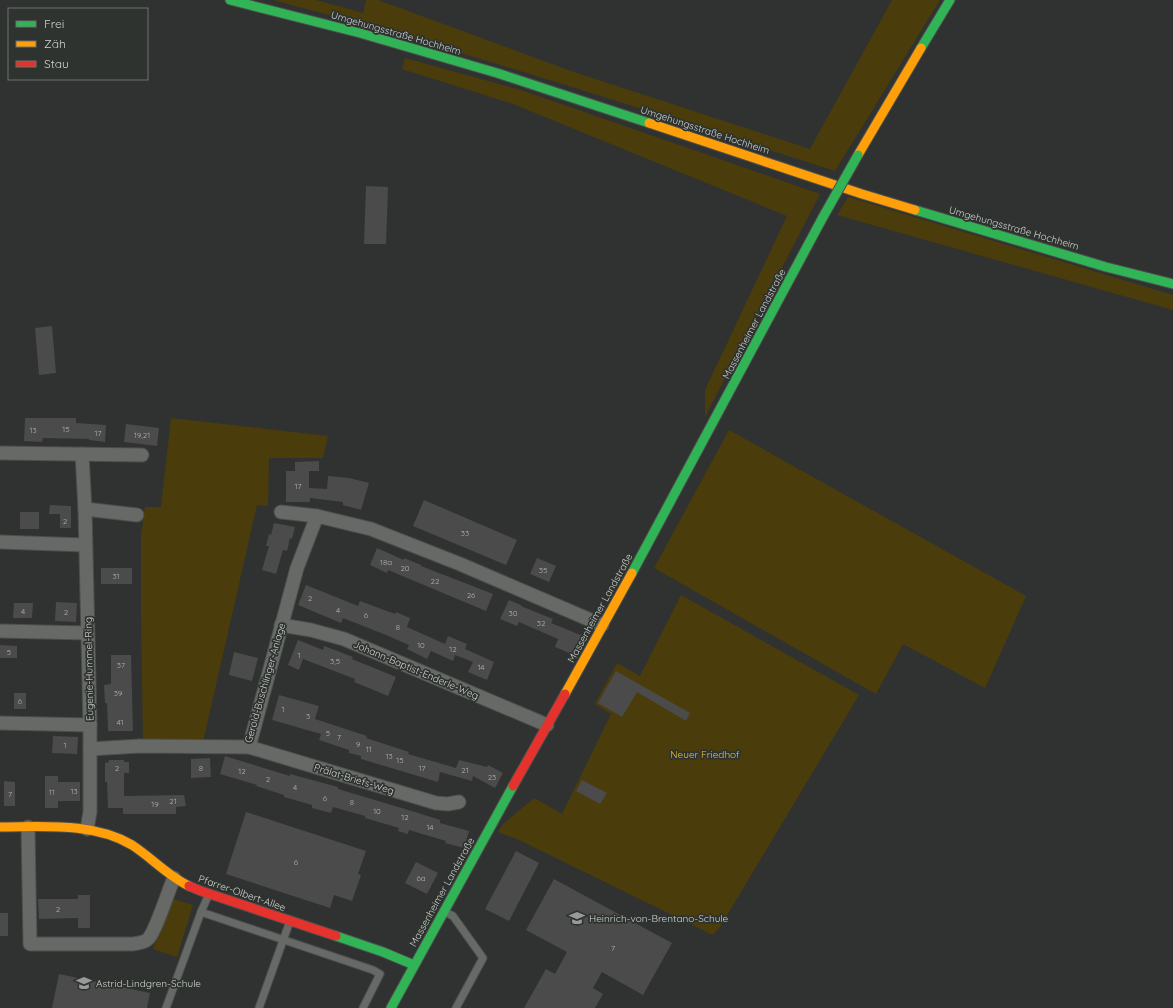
<svg xmlns="http://www.w3.org/2000/svg" width="1173" height="1008" viewBox="0 0 1173 1008" font-family="Quicksand,sans-serif">
<rect width="100%" height="100%" fill="#2f3230"/>
<g fill="#4b3c0c">
<path d="M273 0H316L363 13 366 0H378L571 71 810 149 892 0H940L835 171C649 111 462 50 273 0Z"/>
<polygon points="405,58 524,91 820,194 705,417 705,390 787,216 513,104 402,69"/>
<polygon points="848,197 1173,295 1173,310 837,215"/>
<polygon points="171,418 328,436 323,458 269,458 268,506 257,505 203,742 143,739 141,616 141,536 145,507 161,507"/>
<polygon points="729,430 1026,596 985,688 903,644 876,694 654,568"/>
<polygon points="681,595 859,695 720,927 713,935 517,839 498,832 503,824 534,798 562,814 611,714 595,704 617,663 640,676"/>
<polygon points="171,898 193,905 177,957 153,949"/>
</g>
<g fill="#4a4b4a">
<polygon points="366,186 388,187 386,244 364,244"/>
<polygon points="52,326 56,373 39,375 35,328"/>
<polygon points="25,418 76,418 76,423 106,425 105,442 89,440 89,439 43,438 42,442 24,441"/>
<polygon points="126,424 159,428 157,446 124,442"/>
<polygon points="319,461 319,471 309,471 309,488 327,489 328,476 349,478 369,483 361,510 343,505 343,502 310,498 310,502 286,502 286,471 295,471 295,462"/>
<polygon points="424,500 517,540 506,565 413,526"/>
<polygon points="50,505 71,506 71,528 60,528 60,514 49,514"/>
<rect x="20" y="512" width="19" height="17"/>
<polygon points="274,523 295,527 292,539 290,538 287,551 283,550 276,574 262,570 269,546 266,546 269,534 271,535"/>
<polygon points="377,548 404,560 404,558 421,565 421,566 493,594 486,611 388,570 387,573 370,565"/>
<polygon points="537,558 556,566 549,582 530,574"/>
<rect x="101" y="568" width="31" height="16"/>
<polygon points="306,585 358,606 360,601 395,614 396,612 410,618 407,627 445,644 448,636 467,644 465,649 494,662 487,680 468,672 473,662 455,655 453,661 431,651 427,659 407,649 409,645 386,635 343,618 341,623 298,605"/>
<polygon points="509,600 521,605 521,606 553,619 551,623 583,636 574,655 555,647 558,639 519,622 517,626 500,619"/>
<polygon points="56,602 77,603 76,622 55,621"/>
<polygon points="14,603 33,603 32,618 13,618"/>
<polygon points="298,640 323,650 324,646 353,657 352,659 396,677 388,696 354,682 355,679 303,659 299,670 288,665"/>
<polygon points="0,645 17,646 17,658 0,658"/>
<polygon points="234,652 258,658 252,681 229,675"/>
<polygon points="111,655 131,655 133,731 108,731 107,703 105,703 104,685 111,684"/>
<polygon points="616,671 690,713 686,721 637,692 622,717 598,703"/>
<rect x="14" y="693" width="12" height="16"/>
<polygon points="279,695 319,706 315,719 367,736 366,738 409,752 408,754 456,768 459,760 487,767 488,765 503,773 495,788 473,776 472,781 440,772 438,782 361,759 361,756 349,753 349,750 319,740 321,734 272,720"/>
<polygon points="53,736 78,737 77,754 52,753"/>
<polygon points="225,756 290,776 290,774 338,787 338,789 415,812 440,820 440,823 469,831 464,848 445,843 446,841 409,830 408,834 398,831 399,828 365,818 365,816 333,807 331,813 312,808 312,805 284,797 284,795 256,786 257,785 220,774"/>
<polygon points="210,758 211,777 191,778 191,759"/>
<polygon points="109,760 124,760 124,762 129,762 129,773 124,773 124,796 184,795 186,806 176,807 176,814 123,814 123,808 108,808 107,782 105,782 105,763 109,762"/>
<polygon points="45,776 58,776 58,782 80,782 80,801 58,801 58,808 45,808"/>
<polygon points="582,780 607,793 600,804 576,791"/>
<polygon points="4,781 15,782 15,806 4,806"/>
<polygon points="246,812 366,851 358,874 361,875 352,901 334,895 330,908 226,874"/>
<polygon points="516,851 539,863 509,921 485,909"/>
<polygon points="416,862 438,873 427,894 405,883"/>
<polygon points="554,879 672,943 643,995 602,972 593,988 603,994 595,1008 524,1008 546,969 555,974 567,952 526,930"/>
<polygon points="78,895 90,895 90,928 78,928 78,918 39,919 38,899 78,899"/>
<rect x="0" y="913" width="8" height="23"/>
<polygon points="59,974 150,993 147,1008 52,1008"/>
</g>
<g fill="none" stroke-linecap="round" stroke-linejoin="round">
<defs>
<g id="lane">
<polyline points="201,912 373,970 380,974 363,1008"/>
<polyline points="445,912 453,916 483,958 456,1008"/>
<polyline points="166,1008 201,912 209,894"/>
<polyline points="259,1008 290,921"/>
</g>
<g id="street">
<polyline points="0,453 142,455"/>
<polyline points="82,454 85,509 90,725 90,812 87,829"/>
<polyline points="85,509 137,515"/>
<polyline points="281,512 317,516 371,529 460,564 602,625"/>
<polyline points="0,542 85,545"/>
<polyline points="281,625 311,630 344,639 547,725"/>
<polyline points="0,631 87,633"/>
<polyline points="0,723 90,725"/>
<polyline points="249,747 297,568 317,516"/>
<polyline points="90,749 140,746 249,747 436,803 448,804 459,802"/>
<path d="M28 827 30 944H133C138 943 144 943 148 939 156 931 168 891 174 878"/>
</g>
<g id="fast">
<polyline points="230,0 360,33 497,73 649,123"/>
<polyline points="921,48 950,0"/>
<polyline points="915,210 1106,267 1173,284"/>
<polyline points="632,573 823,217"/>
<polyline points="336,936 383,952 414,965"/>
<polyline points="391,1008 513,786"/>
</g>
<g id="slow">
<polyline points="649,123 862,194 915,210"/>
<polyline points="858,155 921,48"/>
<polyline points="565,694 632,573"/>
<path d="M0 827C43 827 93 822 132 845 152 858 168 876 189 886"/>
</g>
<g id="jam">
<polyline points="513,786 565,694"/>
<polyline points="189,886 201,891 336,936"/>
</g>
</defs>
<use href="#lane" stroke="#4c4e4d" stroke-width="9"/>
<use href="#street" stroke="#4c4e4d" stroke-width="15"/>
<use href="#fast" stroke="#4c4e4d" stroke-width="11"/>
<use href="#slow" stroke="#4c4e4d" stroke-width="11"/>
<use href="#jam" stroke="#4c4e4d" stroke-width="11"/>
<use href="#lane" stroke="#676967" stroke-width="7"/>
<use href="#street" stroke="#676967" stroke-width="13"/>
<use href="#fast" stroke="#30b455" stroke-width="9"/>
<use href="#slow" stroke="#ff9f0a" stroke-width="9"/>
<use href="#jam" stroke="#e5322d" stroke-width="9"/>
<defs>
<polyline id="fast-bridge" points="823,217 858,155"/>
</defs>
<use href="#fast-bridge" stroke="#4c4e4d" stroke-width="11" stroke-linecap="butt"/>
<use href="#fast-bridge" stroke="#30b455" stroke-width="9"/>
</g>
<defs>
<symbol id="school-bare" viewBox="-9 -9 18 18"><path d="M0-5L7-2L0 1L-7-2ZM-4 1L0 2.5L4 1V4Q0 6-4 4Z" fill="#979a98" stroke="#2e332f" stroke-width="2.5" paint-order="stroke"/></symbol>
</defs>
<g fill-rule="evenodd">
<use href="#school-bare" x="566" y="907" width="22" height="22"/>
<use href="#school-bare" x="73" y="972" width="22" height="22"/>
</g>
<g text-anchor="middle" dominant-baseline="central" stroke-width="3.5" stroke-linejoin="round" paint-order="stroke">
<g font-size="8" fill="#aeb0ae">
<text x="66" y="429">15</text>
<text x="33" y="430">13</text>
<text x="98" y="433">17</text>
<text x="142" y="435">19,21</text>
<text x="298" y="486">17</text>
<text x="65" y="521">2</text>
<text x="465" y="533">33</text>
<text x="386" y="562">18a</text>
<text x="405" y="568">20</text>
<text x="543" y="570">35</text>
<text x="116" y="576">31</text>
<text x="435" y="581">22</text>
<text x="471" y="595">26</text>
<text x="310" y="598">2</text>
<text x="338" y="610">4</text>
<text x="23" y="611">4</text>
<text x="66" y="612">2</text>
<text x="513" y="613">30</text>
<text x="366" y="615">6</text>
<text x="541" y="623">32</text>
<text x="398" y="627">8</text>
<text x="421" y="645">10</text>
<text x="453" y="649">12</text>
<text x="9" y="652">5</text>
<text x="299" y="655">1</text>
<text x="335" y="661">3,5</text>
<text x="121" y="665">37</text>
<text x="481" y="667">14</text>
<text x="118" y="693">39</text>
<text x="20" y="701">6</text>
<text x="283" y="709">1</text>
<text x="308" y="716">3</text>
<text x="120" y="722">41</text>
<text x="328" y="733">5</text>
<text x="339" y="737">7</text>
<text x="358" y="744">9</text>
<text x="65" y="745">1</text>
<text x="369" y="749">11</text>
<text x="389" y="756">13</text>
<text x="400" y="760">15</text>
<text x="117" y="768">2</text>
<text x="201" y="768">8</text>
<text x="422" y="768">17</text>
<text x="465" y="770">21</text>
<text x="242" y="771">12</text>
<text x="492" y="777">23</text>
<text x="268" y="779">2</text>
<text x="295" y="787">4</text>
<text x="74" y="791">13</text>
<text x="52" y="792">11</text>
<text x="10" y="794">7</text>
<text x="325" y="798">6</text>
<text x="173" y="801">21</text>
<text x="352" y="802">8</text>
<text x="155" y="804">19</text>
<text x="377" y="811">10</text>
<text x="405" y="817">12</text>
<text x="430" y="827">14</text>
<text x="296" y="862">6</text>
<text x="421" y="878">6a</text>
<text x="58" y="909">2</text>
<text x="613" y="948">7</text>
</g>
<g font-size="10" fill="#cfd2d0" stroke="#2e332f">
<text transform="translate(396 33) rotate(16)">Umgehungsstraße Hochheim</text>
<text transform="translate(705 130) rotate(18)">Umgehungsstraße Hochheim</text>
<text transform="translate(1014 228) rotate(16)">Umgehungsstraße Hochheim</text>
<text transform="translate(754 324) rotate(-62)">Massenheimer Landstraße</text>
<text transform="translate(600 608) rotate(-61)">Massenheimer Landstraße</text>
<text transform="translate(89 669) rotate(-91)">Eugenie-Hummel-Ring</text>
<text transform="translate(416 670) rotate(23)">Johann-Baptist-Enderle-Weg</text>
<text transform="translate(265 683) rotate(-74)">Gerold-Buschlinger-Anlage</text>
<text transform="translate(354 779) rotate(17)">Prälat-Briefs-Weg</text>
<text transform="translate(442 892) rotate(-61)">Massenheimer Landstraße</text>
<text transform="translate(242 893) rotate(19)">Pfarrer-Olbert-Allee</text>
</g>
<g font-size="10" fill="#f1c235" stroke="#2e332f">
<text x="705" y="754">Neuer Friedhof</text>
</g>
<g font-size="10" fill="#cfd2d0" stroke="#2e332f" text-anchor="start">
<text x="589" y="918">Heinrich-von-Brentano-Schule</text>
<text x="96" y="983">Astrid-Lindgren-Schule</text>
</g>
</g>
<rect x="8" y="8" width="140" height="72" fill="#2e332f" stroke="#6e736f"/>
<rect x="16" y="21" width="20" height="6" fill="#30b455" stroke="#6e736f"/>
<text x="44" y="28" font-size="12" fill="#cfd2d0">Frei</text>
<rect x="16" y="41" width="20" height="6" fill="#ff9f0a" stroke="#6e736f"/>
<text x="44" y="48" font-size="12" fill="#cfd2d0">Zäh</text>
<rect x="16" y="61" width="20" height="6" fill="#e5322d" stroke="#6e736f"/>
<text x="44" y="68" font-size="12" fill="#cfd2d0">Stau</text>
</svg>
